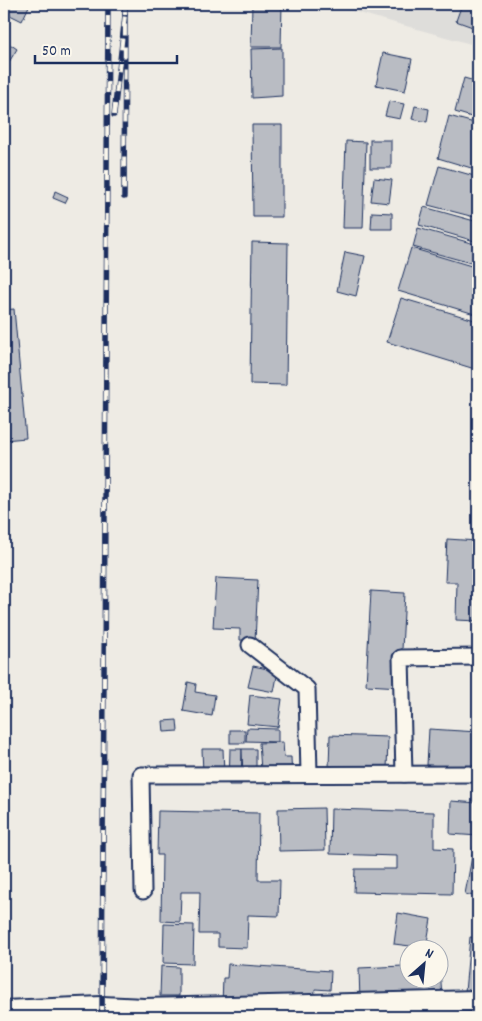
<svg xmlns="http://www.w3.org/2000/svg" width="482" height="1021" viewBox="0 0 482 1021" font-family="Dekko,sans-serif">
<rect width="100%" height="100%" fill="#eeebe4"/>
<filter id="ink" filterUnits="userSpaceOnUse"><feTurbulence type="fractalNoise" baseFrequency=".02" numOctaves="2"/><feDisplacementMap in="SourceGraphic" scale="10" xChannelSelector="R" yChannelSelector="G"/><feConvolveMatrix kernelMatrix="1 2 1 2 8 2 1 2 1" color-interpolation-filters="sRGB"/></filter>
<g filter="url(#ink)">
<polygon fill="#deddda" points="327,4 478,4 478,46"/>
<g fill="#b9bcc3" stroke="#1b2f5e">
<polygon points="4,4 30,4 22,21 4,12"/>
<polygon points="252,4 282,4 281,47 251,47"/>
<polygon points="462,4 478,4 478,29 456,21"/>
<polygon points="4,40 17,49 4,70"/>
<polygon points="282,48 282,96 252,98 251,49"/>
<polygon points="383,53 412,59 405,91 376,85"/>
<polygon points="464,78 478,82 478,119 455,112"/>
<polygon points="389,101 404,104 400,119 385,116"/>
<polygon points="415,106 429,109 427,122 412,119"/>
<polygon points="449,116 478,124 478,170 438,158"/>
<polygon points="252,125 282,125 282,217 253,217"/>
<rect x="370" y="140" width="21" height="28"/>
<polygon points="346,141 366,142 363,228 343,228"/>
<polygon points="439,166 478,177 478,218 428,205"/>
<polygon points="374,178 392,180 389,203 371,201"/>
<polygon points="55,191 68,197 65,203 53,198"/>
<polygon points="424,207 478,222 478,242 419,225"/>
<polygon points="372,212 392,213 392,229 371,229"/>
<polygon points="418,228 478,245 478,265 413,247"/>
<polygon points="252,242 288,243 286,385 250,384"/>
<polygon points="411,248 478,268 478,315 398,291"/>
<polygon points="345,252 365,256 356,296 337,291"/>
<polygon points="401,298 478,321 478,370 387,342"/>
<polygon points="14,309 26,438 4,440 4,310"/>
<polygon points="447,539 478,541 478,621 456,620 457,582 445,582"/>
<polygon points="216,578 258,580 255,641 240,640 240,629 213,628"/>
<polygon points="371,591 405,593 400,687 366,685"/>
<polygon points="253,666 278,671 274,692 248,687"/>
<polygon points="188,682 196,684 195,692 215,695 212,716 183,711"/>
<polygon points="250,695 282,699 278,727 247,724"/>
<polygon points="177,720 178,731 164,732 163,721"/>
<polygon points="247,728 278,729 278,742 246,741"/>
<polygon points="429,729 478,732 478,768 427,765"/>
<rect x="230" y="730" width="15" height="13"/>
<polygon points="330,735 388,737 387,770 329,768"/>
<polygon points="283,742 284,757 291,757 292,781 262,783 259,743"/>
<polygon points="202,749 223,749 224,773 203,773"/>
<polygon points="230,749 242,749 241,785 229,785"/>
<polygon points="242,749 256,749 256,778 243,778"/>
<polygon points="451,801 478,803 478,836 450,834"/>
<polygon points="324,808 325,850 279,851 278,809"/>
<polygon points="331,809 434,812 434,848 453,849 452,894 354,892 355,869 397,869 397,856 330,854"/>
<polygon points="158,811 259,813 258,880 280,880 279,916 248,915 247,948 218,947 218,934 199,934 200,892 181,892 180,922 161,921 162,855 157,855"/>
<polygon points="474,846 478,847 478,897 465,894"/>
<polygon points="398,913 431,919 426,948 394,944"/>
<polygon points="164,924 194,925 193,964 163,963"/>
<polygon points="470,937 478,938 478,993 465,992"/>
<polygon points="410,958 410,978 440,978 440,966 442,999 360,1002 359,968 403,966 402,959"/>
<polygon points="228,964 331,971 330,990 315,989 314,1004 222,1004 223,978 227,978"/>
<polygon points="161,966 179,967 179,996 160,996"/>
</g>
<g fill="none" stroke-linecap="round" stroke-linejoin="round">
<defs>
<g id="minor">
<polyline points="250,645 307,689 309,774"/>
<polyline points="404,774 401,658 478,657"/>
<polyline points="143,891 141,775 478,774"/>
</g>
<polyline id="tertiary" points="4,1011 102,1007 144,1009 478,1001"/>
</defs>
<use href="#minor" stroke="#1b2f5e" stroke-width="19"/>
<use href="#tertiary" stroke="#1b2f5e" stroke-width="24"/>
<use href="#minor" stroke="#fbf7ec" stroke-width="15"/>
<use href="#tertiary" stroke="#fbf7ec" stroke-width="20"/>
<defs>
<g id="rail">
<polyline points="125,15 125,4"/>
<polyline points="114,115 125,15 124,197"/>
<polyline points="102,1017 108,4"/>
</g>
</defs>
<use href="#rail" stroke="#1b2f5e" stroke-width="5.5"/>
<use href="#rail" stroke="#fbf7ec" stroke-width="4" stroke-dasharray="11" stroke-linecap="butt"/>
</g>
</g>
<rect width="482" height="1021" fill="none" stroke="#fbf7ec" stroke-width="20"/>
<rect x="10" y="10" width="462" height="1001" fill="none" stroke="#1b2f5e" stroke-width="2" filter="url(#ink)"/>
<g transform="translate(424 964) rotate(27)"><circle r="24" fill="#fbf7ec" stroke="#a1a7b3"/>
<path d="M0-4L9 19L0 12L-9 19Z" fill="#1b2f5e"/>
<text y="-8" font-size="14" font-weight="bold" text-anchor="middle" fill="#1b2f5e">N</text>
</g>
<path d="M35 55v8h142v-8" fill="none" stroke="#1b2f5e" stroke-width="2.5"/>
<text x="42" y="55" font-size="15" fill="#1b2f5e" stroke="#fbf7ec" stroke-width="4" paint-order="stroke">50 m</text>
</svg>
